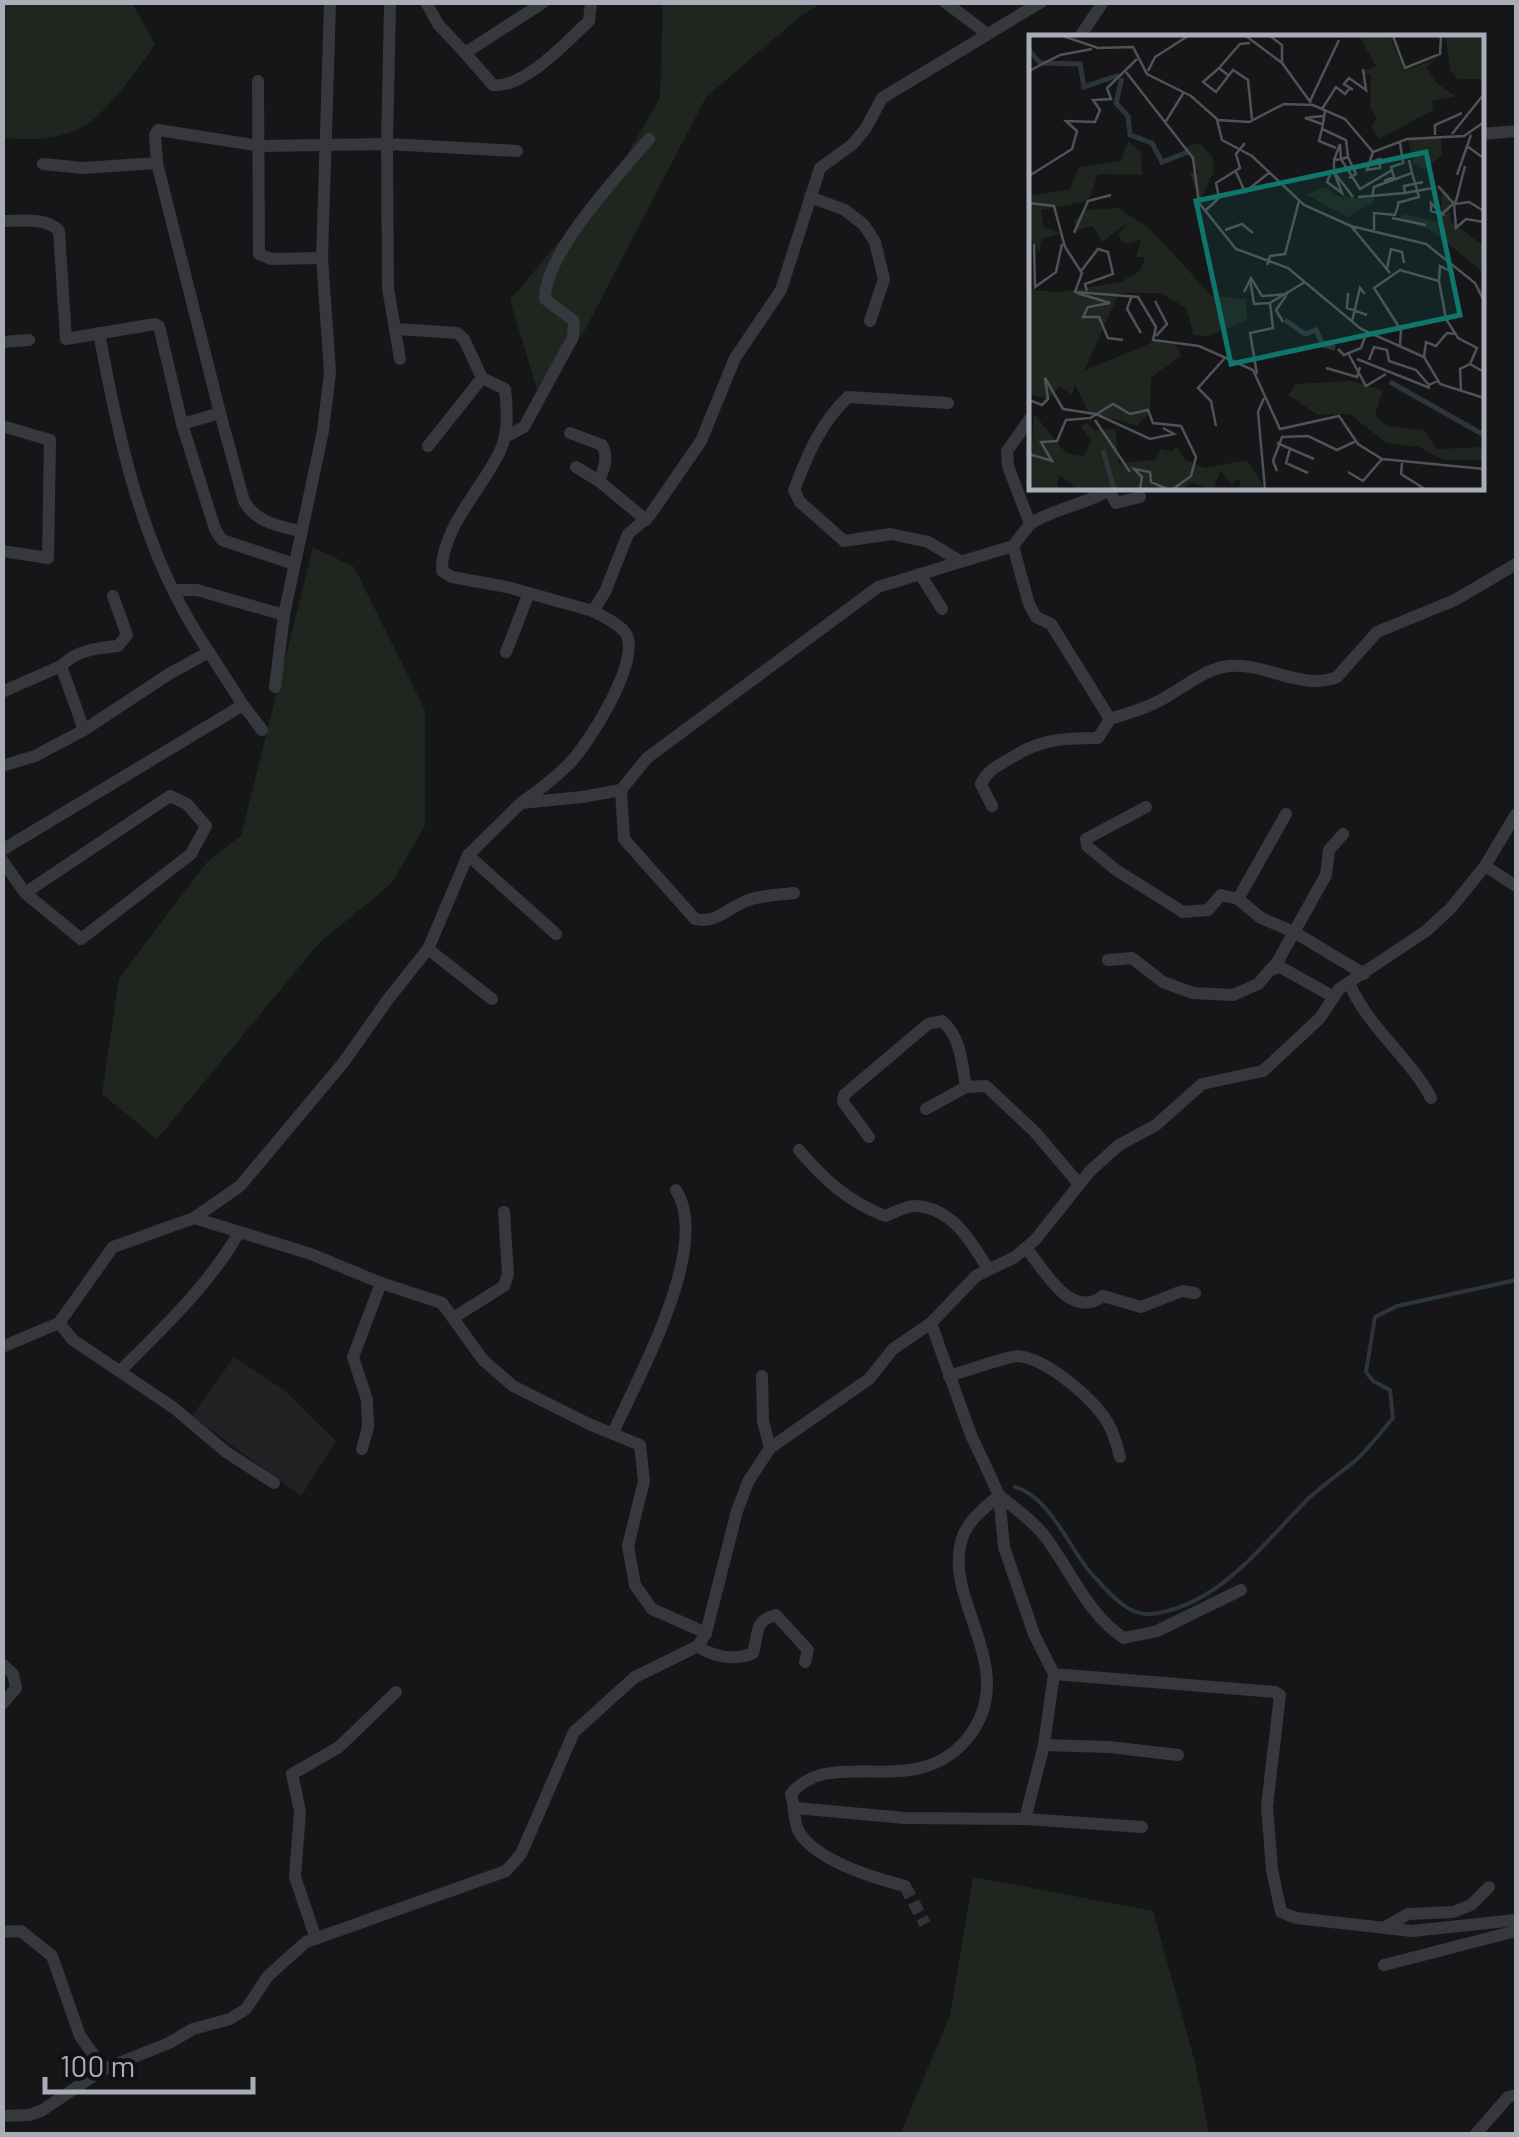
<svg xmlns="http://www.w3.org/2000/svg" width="1519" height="2137" viewBox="0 0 1519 2137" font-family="Barlow,sans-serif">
<rect width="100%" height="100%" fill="#161618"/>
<polygon fill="#222225" points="234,1357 284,1390 336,1441 301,1496 192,1416"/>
<g fill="#1e261f">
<path d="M3 2 132 3 155 44C141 66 104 117 81 128 59 139 25 142 3 137Z"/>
<polygon points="663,3 822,3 803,14 706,97 585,330 537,390 510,300 615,175 660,98"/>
<polygon points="313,547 354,567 425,710 425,826 391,884 320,942 157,1139 102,1094 119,978 208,861 241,836"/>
<polygon points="973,1877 1153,1911 1196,2066 1209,2134 900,2134 950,2016"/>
</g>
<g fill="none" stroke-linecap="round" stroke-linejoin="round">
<path stroke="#2c353c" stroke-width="4" d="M1015 1487C1049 1496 1069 1547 1090 1572 1105 1588 1127 1617 1151 1614 1220 1606 1264 1542 1309 1498 1324 1484 1342 1472 1357 1459 1370 1447 1381 1432 1393 1418L1390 1390 1373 1381 1366 1372 1375 1317 1397 1306 1516 1280"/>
<polyline stroke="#333438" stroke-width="12" stroke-dasharray="12 6" stroke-linecap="butt" points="905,1886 925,1924"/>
<g stroke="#37383d" stroke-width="12">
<polyline points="426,2 438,24 465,53"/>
<path d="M544 2 465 53 493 85C524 89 567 41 589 21L591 2"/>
<polyline points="945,2 986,33"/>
<polyline points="390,6 387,144 517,151"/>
<polyline points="1079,38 1103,2"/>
<polyline points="258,81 259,254 271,259 322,258 330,5"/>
<polyline points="1482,134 1516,131"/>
<polyline points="157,163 155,135 158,130 261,146 387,144 388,288 400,359"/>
<polyline points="43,164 83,168 157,163 220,413 182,424 215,529 222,540 294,564"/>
<polyline points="810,197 845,210 864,225 875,242 884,279 870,321"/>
<path d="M2 221C20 221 47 217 59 231L66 339 155 324 159 326 182 424"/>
<path d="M397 329 457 333 464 339 482 378 505 389C507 408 509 433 500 451 483 488 441 528 442 571L452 577 507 587 593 611"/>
<polyline points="2,342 29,340"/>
<path d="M948 403 848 397C821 422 807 456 794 490L800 502 844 541 891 534 928 542 960 561"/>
<path d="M220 413 244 501C256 522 277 526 300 531"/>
<path d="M1032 416 1007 451 1008 466 1030 524 1013 546 878 587 647 758 621 790 582 797 521 803C538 791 554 779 569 764 590 742 635 669 628 639 626 626 603 617 593 611L605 592 628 534 650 515 701 441 735 358 781 290 820 168 853 144 866 128 882 98 1041 2"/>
<polyline points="2,426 50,440 48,558 2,551"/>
<path d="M570 433 602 445C609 458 604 468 599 481"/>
<path d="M505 437 524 427 573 337 574 321 545 299C545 252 619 175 649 139"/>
<polyline points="428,446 482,378"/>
<polyline points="576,467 599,481 646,520"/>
<path d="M1030 524C1055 508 1084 505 1109 490L1116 503 1140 497"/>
<path d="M1013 546 1029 604 1036 617 1051 624 1110 719C1128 713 1145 709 1161 700 1180 690 1202 671 1223 667 1261 659 1300 692 1337 677L1377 632 1455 600 1516 564"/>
<polyline points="920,574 942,609"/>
<polyline points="174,590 197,590 284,615"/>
<polyline points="209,652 243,705"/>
<polyline points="506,652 529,593"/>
<path d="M61 666C77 650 97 648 118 646L127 635 113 596"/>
<polyline points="275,687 284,615 323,431 330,372 322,258"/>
<polyline points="2,692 61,666 84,730"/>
<path d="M2 766 35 756 84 730 169 674 209 652C143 557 120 444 99 333"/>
<path d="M621 790 624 839 695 919C716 924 728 908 746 901 760 895 779 895 794 893"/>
<path d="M992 806 981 784C987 770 998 766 1011 758 1040 739 1064 738 1098 738L1110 719"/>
<polyline points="1146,807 1086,839 1087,846 1116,870 1183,912 1208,910 1221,895 1238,899 1261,918 1294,932 1364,974"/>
<polyline points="2,850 243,705 262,730"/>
<polyline points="468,855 556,934"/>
<polyline points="2,860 25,893 81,939 191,854 206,826 187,804 170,796 25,893"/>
<polyline points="1485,866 1516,886"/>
<polyline points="1238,899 1286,814"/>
<polyline points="428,949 492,999"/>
<polyline points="1108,960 1132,958 1163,982 1193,993 1233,995 1258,984 1278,961 1294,932 1326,875 1329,850 1343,834"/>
<polyline points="1270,970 1280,967 1334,997"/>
<path d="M1349 983C1369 1029 1409 1056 1431 1098"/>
<polyline points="926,1109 966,1087 986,1086 1035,1132 1079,1184"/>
<path d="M869 1137 843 1102 844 1095 928 1024 942 1021C961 1037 962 1063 966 1087"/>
<path d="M799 1150C824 1180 849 1202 885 1216 894 1213 907 1205 916 1206 952 1208 971 1241 988 1269"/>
<polyline points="194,1218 311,1254 381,1283 442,1303 483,1360 513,1386 589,1424 640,1445 644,1481 628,1546 635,1585 652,1609 706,1633"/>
<path d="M1026 1248C1044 1269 1070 1321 1103 1296L1141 1307 1182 1291 1195 1293"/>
<polyline points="453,1318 504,1286 508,1274 504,1212"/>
<polyline points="59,1323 73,1340 174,1408 226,1452 274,1483"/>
<polyline points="931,1323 971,1435 999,1495 1004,1547 1034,1634 1054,1674 1275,1692 1280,1695 1267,1806 1272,1870 1281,1912 1296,1918 1412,1931 1516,1920"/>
<polyline points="2,1347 59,1323 113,1247 194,1218 240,1186 343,1063 389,998 428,949 468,855 521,803"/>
<path d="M120 1371C162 1329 209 1285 238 1234"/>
<polyline points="762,1376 763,1421 770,1448"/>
<path d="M949 1376C963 1372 1008 1356 1018 1356 1048 1359 1097 1401 1110 1427 1115 1436 1117 1447 1120 1457"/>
<path d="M613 1433C638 1377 712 1246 676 1190"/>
<polyline points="362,1449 368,1427 367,1400 353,1357 381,1283"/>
<path d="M698 1646C712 1657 736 1661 753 1653 759 1634 753 1621 776 1615L808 1650 805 1662"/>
<polyline points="2,1664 13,1674 16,1688 2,1704"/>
<polyline points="1044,1745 1109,1747 1178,1755"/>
<polyline points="796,1808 905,1818 1025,1819 1044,1745 1054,1674"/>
<polyline points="1025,1819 1142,1827"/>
<path d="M905 1886C874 1878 817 1861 799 1832 793 1821 795 1806 791 1794 832 1743 917 1805 970 1735 1019 1669 945 1603 961 1542 966 1521 984 1509 999 1495 1014 1508 1035 1522 1046 1538 1071 1571 1088 1615 1124 1638L1157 1631 1241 1590"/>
<polyline points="1385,1927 1408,1914 1453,1912 1471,1905 1489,1887"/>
<polyline points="2,1932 21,1931 52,1956 80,2036 104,2069"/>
<polyline points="316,1939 295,1877 300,1811 292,1774 339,1747 396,1692"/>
<polyline points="1384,1965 1516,1931"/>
<polyline points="2,2116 29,2115 41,2111 104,2069 169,2043 193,2029 230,2019 246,2009 268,1976 306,1942 506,1871 521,1854 574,1732 635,1677 698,1646 706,1633 737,1511 748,1482 770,1448 869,1379 893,1349 931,1323 976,1276 1015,1257 1035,1240 1090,1171 1119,1145 1156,1125 1202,1084 1263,1071 1320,1018 1339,989 1426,931 1451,908 1485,866 1516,814"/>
<polyline points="1476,2134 1508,2097 1516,2095"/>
</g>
</g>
<g transform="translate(1029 35)">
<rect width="455" height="455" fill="#161618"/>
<path d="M330 1H361L375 36 407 24 398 32 407 48 427 61 403 66 404 75 350 104 342 92 348 83 341 73 342 40 330 38 347 31ZM417 1H455V44H429L421 35ZM412 102 413 120 395 135 385 129 379 105ZM99 106 112 117 113 140 69 139 59 166 12 175 15 192 33 198 13 204 10 217 0 199V161L41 154 50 132 92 126ZM171 108 184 123V138L171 166 160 136 170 139 157 112ZM294 152 312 162 345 163 344 168 318 182 278 160ZM413 155 420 158 422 187 455 211V238L402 195 367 184 376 179 411 188ZM90 173 122 195 183 261 217 264 218 285 180 301 165 300 157 273 132 258H90L55 336 131 304 146 308 152 320 122 343 121 377 108 391 59 376 46 349 43 360 31 351 19 364 0 359V243L1 255 31 257 92 247 112 235 116 222H107L112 205 96 209 89 200 99 187 73 207 64 191 49 195 45 187 55 175ZM321 346 354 355 346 380 358 391 394 395 408 414 455 412V425H415L390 412 357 408 321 379 289 380 259 360 267 349ZM5 379 37 418 55 421 62 406 52 391 58 388 66 395 86 394 90 428 127 425 131 414 144 417 147 410 156 425 176 433 218 425 237 454H212L210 443 203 449 191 436 185 454 162 448 153 454H49L30 440 28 454H0Z" fill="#1e261f"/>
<path fill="none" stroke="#2c353c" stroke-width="5" d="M0 15 11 28 51 29 55 52 90 40M93 43 87 68 99 81 101 100 123 108 133 127 159 117M256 285 276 299 287 295 294 310 306 313M361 347 455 400M74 415 85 454"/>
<path fill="none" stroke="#505258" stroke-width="2.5" d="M34 1 69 13 104 12 118 39 162 61 189 85 220 87 255 69 284 70 316 84 344 117 378 104 435 101 455 87M217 1 253 28 282 68M241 1 253 10V28M364 1 376 33 411 19 412 1M190 33 174 47 187 57 204 35 219 45 223 84M0 36 31 20 63 14M119 36 126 22 159 1M97 37 164 123 170 168 207 214 259 233 332 294 395 322M200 41 190 33 211 9 221 8M324 55 315 49 320 43 337 55 334 34M281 66 310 5M293 74 307 52 316 59 321 53M296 76 293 94 317 105 319 122M188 85 193 105 223 121 275 170 322 191M137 86 155 57M293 89 276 83 294 81M293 94 290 106 307 113M423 99 455 59M406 100V90L433 78M305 125 311 109 312 124 319 122 327 139 320 143M343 127 351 124V133L338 135 344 117M207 137 216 157 241 137M301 140 298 147 313 158 305 137M428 140 438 111 453 122M428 140 442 100M0 141 43 114 48 96 37 86 66 87 71 75 64 65 82 64 78 53 108 24M355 146 365 142 362 132 374 128 371 108M394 147 375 151 376 158 404 153M409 151 425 169 427 193 437 184 455 187M324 162 305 137V125L312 124 331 154 363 135M329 162 376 158M343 162 345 152 383 138 380 125M0 168 25 171 36 212 53 238 46 257 109 262 127 292 124 305 170 311 224 335 251 394 310 381 329 409 353 424 455 434M368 168 390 162 383 138M402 168 413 179 402 176ZM426 169 440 167 455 176M177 175 190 163 187 148 211 133 207 119 216 108M413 179 427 166 436 131M363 183 397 190M196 195 213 189 224 198M345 195V178L366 180 370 167M45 198 59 166 82 160M5 209 6 252 27 237 33 209M238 230 241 221 256 219 270 166M358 233 362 214 373 217 375 228M52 236 69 214 79 217 84 239 56 249 58 256M361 238 322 191 397 209 446 248 455 266M221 244 225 269 241 268M410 246 411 231 425 238M215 257 222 243 233 261 259 259M48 258 81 268 59 272 54 282H70L79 303 94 305M319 258 318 273 338 280M103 260 98 274 112 298M126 266 138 289 127 301M323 286 331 253 336 259M254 287 247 275 257 261M428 299 418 298 407 311 397 307 395 322 411 349 455 363M371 310 372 295 345 253 371 235 410 246 417 284 429 303 448 313 441 329 455 337M309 314 315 320 332 313 338 296M319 318 337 351 357 339M328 324 401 353M340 325 345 312 358 315 360 326 387 335 400 350 410 345M297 333 328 342 331 332M228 339 221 298 244 293 241 268 276 247M432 356 431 334 441 329M235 363 229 377 236 454M0 365 13 370 19 364 16 343 34 374 67 379 121 404 145 399 134 393M66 385 101 437M187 391 182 366 169 353 195 324M248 408 285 424M261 414 257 428 279 438M0 419 23 426 12 407 28 406 37 385 61 383 84 369 101 379 119 375 124 388 152 391 167 422 162 441 144 454M373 428 372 439 396 454M248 436 244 426 253 402 279 401 308 415 327 406M319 437 334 446 353 424M111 454 113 442 105 434 121 437 122 447 138 454"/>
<path fill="#0f766e" fill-opacity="0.15" stroke="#0f766e" stroke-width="5" d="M397 117 431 280 202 329 167 166Z"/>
<rect width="455" height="455" fill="none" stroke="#a8adb8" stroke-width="5"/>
</g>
<rect width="1519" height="2137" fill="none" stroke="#a8adb8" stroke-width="10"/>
<path d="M45 2077v15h208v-15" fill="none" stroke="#a8adb8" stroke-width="5"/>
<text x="60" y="2077" font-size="30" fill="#a8adb8" stroke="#111113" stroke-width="8" paint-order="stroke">100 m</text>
</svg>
